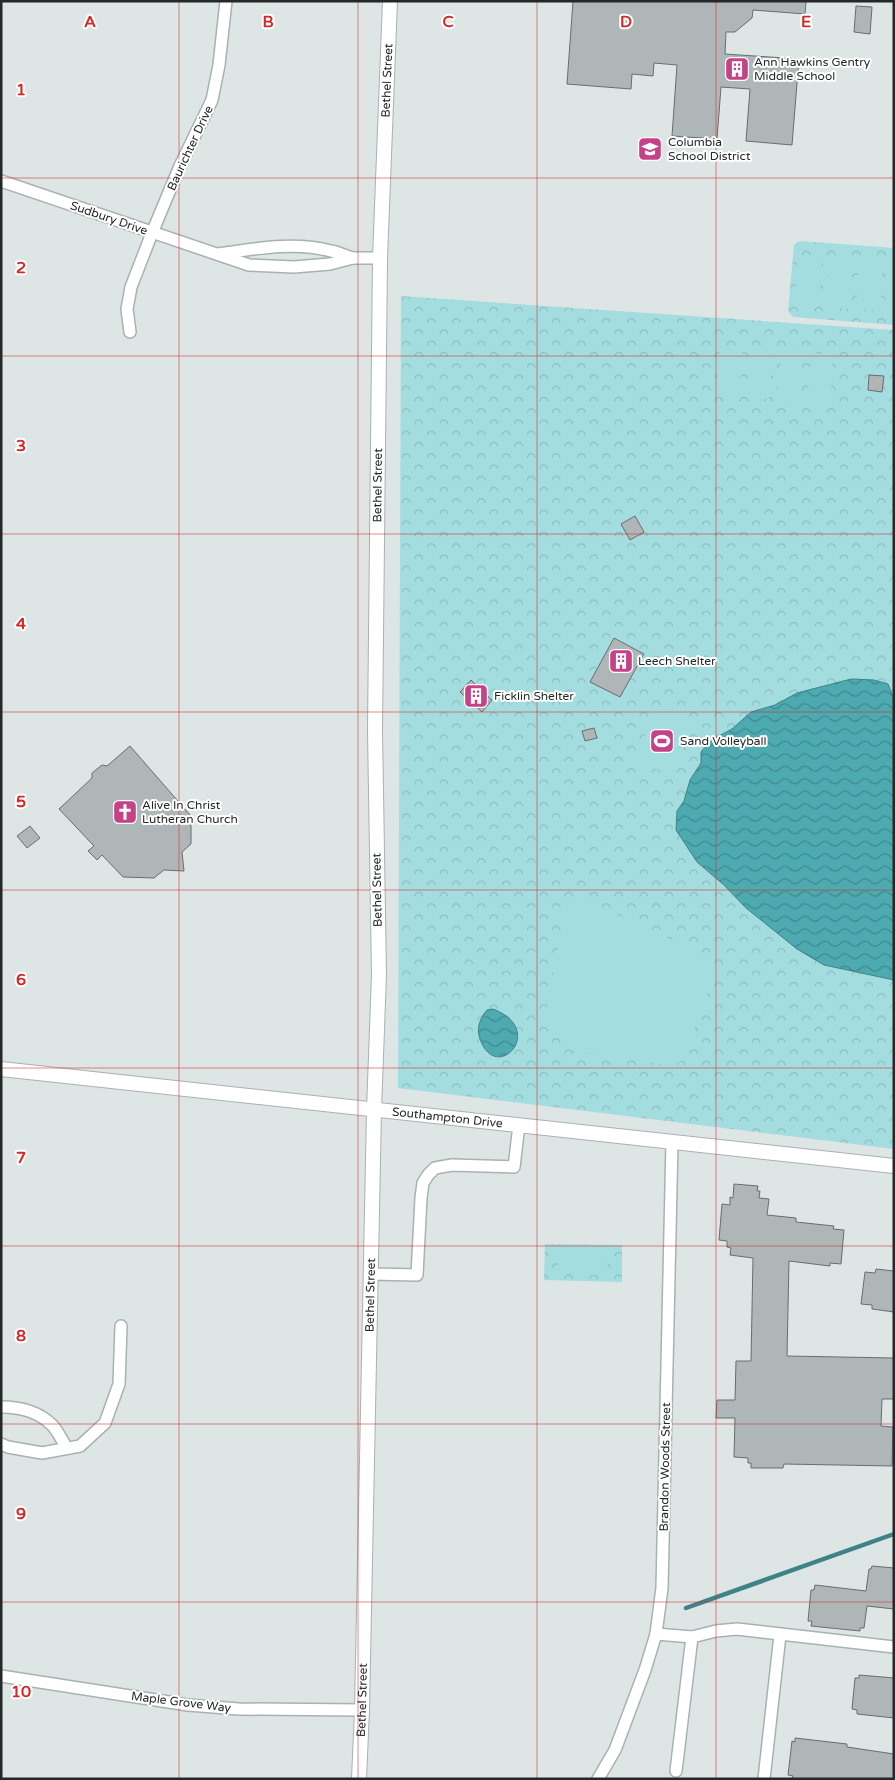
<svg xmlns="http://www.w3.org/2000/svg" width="895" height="1780" viewBox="0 0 895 1780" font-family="'Varela Round',sans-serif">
<defs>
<pattern id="forest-crowns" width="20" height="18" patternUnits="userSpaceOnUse" patternTransform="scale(1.25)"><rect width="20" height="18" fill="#a4dde0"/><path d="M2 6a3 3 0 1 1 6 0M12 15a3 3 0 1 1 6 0" fill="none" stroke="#8dbec0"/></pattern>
<pattern id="water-waves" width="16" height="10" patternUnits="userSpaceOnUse" patternTransform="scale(1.25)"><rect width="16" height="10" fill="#4caab0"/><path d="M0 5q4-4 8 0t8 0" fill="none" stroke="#3f8a8f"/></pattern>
</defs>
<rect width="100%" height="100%" fill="#dde5e5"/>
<g fill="url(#forest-crowns)">
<polygon points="800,241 894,248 894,325 793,317 788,311 794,245"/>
<polygon points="401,296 894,330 894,1149 398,1088"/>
<polygon points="545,1244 622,1245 622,1282 544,1280"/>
</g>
<g fill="#a4dde0">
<polygon points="798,255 822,256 819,306 795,305"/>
<polygon points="829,257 853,259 849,309 825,307"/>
<polygon points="859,260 883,261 880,311 856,309"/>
<polygon points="890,262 894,262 894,312 886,312"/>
<polygon points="720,346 743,347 739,397 716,395"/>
<polygon points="750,348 773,350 769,399 747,398"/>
<polygon points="781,351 803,352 800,402 777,400"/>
<polygon points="811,353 833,355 830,404 807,402"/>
<polygon points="659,708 684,716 687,723 671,770 666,772 640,764 637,759 653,711"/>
<polygon points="577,901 623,917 709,957 716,967 683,1060 671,1066 567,1049 545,1018 565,908"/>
<polygon points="559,1251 608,1252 607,1275 558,1274"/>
</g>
<g fill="url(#water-waves)" stroke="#408387">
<polygon points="851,679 874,680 888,684 894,699 894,980 824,965 797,949 746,908 724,885 697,862 676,830 677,811 684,801 690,780 701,763 701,752 713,739 732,729 751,712 775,705 797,693"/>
<path d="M493 1009C548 1030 496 1085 480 1039 476 1028 480 1018 487 1010Z"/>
</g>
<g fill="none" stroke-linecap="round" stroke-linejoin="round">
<polyline stroke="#408387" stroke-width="4.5" points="686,1608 894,1534"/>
</g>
<g fill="#afb6b7" stroke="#676e6e">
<polygon points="573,1 806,1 805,14 753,10 752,18 735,32 726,32 725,54 799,59 792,145 746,141 750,89 721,87 717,139 672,136 677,65 654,63 653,76 632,74 631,89 567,84"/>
<polygon points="856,6 872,7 870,34 854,32"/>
<polygon points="869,375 884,376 882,392 868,390"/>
<polygon points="635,516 644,532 630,540 621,524"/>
<polygon points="614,638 644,654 620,697 590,682"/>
<polygon points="471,680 492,700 482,712 460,692"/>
<polygon points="594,728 597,738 585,741 582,731"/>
<polygon points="130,746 191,816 191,844 182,852 184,871 164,870 154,878 123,877 102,855 97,860 88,851 94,846 59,809 92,778 92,773 102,765 107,766"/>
<polygon points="30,826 40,838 27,848 17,836"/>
<polygon points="734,1184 758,1186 757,1191 760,1191 759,1198 769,1199 767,1215 796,1218 796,1222 834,1226 833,1229 844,1230 841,1264 830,1263 830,1266 789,1261 787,1356 894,1358 894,1399 882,1399 881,1426 893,1427 892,1466 784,1464 783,1468 751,1468 751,1463 748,1463 748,1458 734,1457 735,1418 716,1418 717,1400 735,1400 736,1361 751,1361 753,1258 730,1255 731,1248 727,1247 727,1241 719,1240 722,1204 730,1205 730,1197 733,1198"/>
<polygon points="876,1269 894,1271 894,1312 872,1309 872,1305 861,1304 865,1272 875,1273"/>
<polygon points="872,1566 894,1568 894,1609 867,1606 864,1628 860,1628 860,1631 811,1626 812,1621 808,1621 811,1590 814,1590 815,1585 866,1591 869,1569 871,1569"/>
<polygon points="859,1675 894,1678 894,1718 857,1714 857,1710 852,1709 855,1678 859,1678"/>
<polygon points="795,1738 847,1744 847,1747 894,1754 894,1779 792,1779 793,1776 788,1775 792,1741 795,1742"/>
</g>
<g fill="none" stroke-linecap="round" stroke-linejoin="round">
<defs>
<g id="minor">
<polyline points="1,181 249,265 294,267 330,264 353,258 380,258"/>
<path d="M218 254C254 249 294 241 331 251 338 252 345 256 353 258"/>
<polyline points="130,332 127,309 131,287 152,233 180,166 212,100 219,65 226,1"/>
<polyline points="371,1274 417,1275 421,1198 423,1183 428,1175 435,1168 452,1165 514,1167 519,1125"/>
<path d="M1 1407C20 1407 38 1411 52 1425 58 1431 62 1441 67 1448"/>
<polyline points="1,1444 8,1447 42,1453 80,1446 105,1423 119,1384 121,1326"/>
<polyline points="656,1634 692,1637 716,1631 737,1629 894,1647"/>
<polyline points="1,1676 188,1705 239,1709 362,1710"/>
<polyline points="676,1771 692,1637"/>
<polyline points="598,1779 615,1750 645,1670 656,1634 662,1588 672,1142"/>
<polyline points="764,1779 780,1635"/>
</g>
<g id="tertiary">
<path id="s1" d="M1 1069 894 1166"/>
<path id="s2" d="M359 1779 362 1710 374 1110 379 975 375 730 380 258 390 1"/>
</g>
</defs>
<use href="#minor" stroke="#aab1b2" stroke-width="14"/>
<use href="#tertiary" stroke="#aab1b2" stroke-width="16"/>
<use href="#minor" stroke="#fff" stroke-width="11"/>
<use href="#tertiary" stroke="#fff" stroke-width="14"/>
</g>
<path fill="none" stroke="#d62828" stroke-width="1" stroke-opacity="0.55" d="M179 1V1779M358 1V1779M537 1V1779M716 1V1779M1 178H894M1 356H894M1 534H894M1 712H894M1 890H894M1 1068H894M1 1246H894M1 1424H894M1 1602H894"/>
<defs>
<symbol id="building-square" viewBox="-11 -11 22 22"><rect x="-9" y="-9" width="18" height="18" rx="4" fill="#c44288" stroke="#fff"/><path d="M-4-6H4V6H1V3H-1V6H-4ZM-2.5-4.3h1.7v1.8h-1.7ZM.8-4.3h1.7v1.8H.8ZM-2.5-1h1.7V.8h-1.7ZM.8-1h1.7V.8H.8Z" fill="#fff"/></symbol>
<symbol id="school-square" viewBox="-11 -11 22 22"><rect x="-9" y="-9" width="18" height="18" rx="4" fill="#c44288" stroke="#fff"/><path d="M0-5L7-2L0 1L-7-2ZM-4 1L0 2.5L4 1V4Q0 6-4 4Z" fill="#fff"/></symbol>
<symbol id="stadium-square" viewBox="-11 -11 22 22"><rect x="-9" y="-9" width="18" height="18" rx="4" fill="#c44288" stroke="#fff"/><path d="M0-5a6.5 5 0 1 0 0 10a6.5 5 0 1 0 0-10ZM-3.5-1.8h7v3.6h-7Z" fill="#fff"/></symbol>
<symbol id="church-square" viewBox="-11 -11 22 22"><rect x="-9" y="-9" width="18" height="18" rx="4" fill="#c44288" stroke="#fff"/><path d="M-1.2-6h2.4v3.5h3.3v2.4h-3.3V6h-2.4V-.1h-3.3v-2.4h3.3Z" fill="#fff"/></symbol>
</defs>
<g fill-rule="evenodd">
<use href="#building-square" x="723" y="55" width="28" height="28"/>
<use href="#school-square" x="636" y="135" width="28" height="28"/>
<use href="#building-square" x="607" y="647" width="28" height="28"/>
<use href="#building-square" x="462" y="682" width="28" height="28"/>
<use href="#stadium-square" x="648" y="727" width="28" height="28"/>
<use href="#church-square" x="111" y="798" width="28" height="28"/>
</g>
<g text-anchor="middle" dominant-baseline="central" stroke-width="4" stroke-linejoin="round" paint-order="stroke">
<g font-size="12" fill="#252828" stroke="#fff" text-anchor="start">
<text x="754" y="62">Ann Hawkins Gentry<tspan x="754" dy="14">Middle School</tspan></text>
<text x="668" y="142">Columbia<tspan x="668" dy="14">School District</tspan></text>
<text x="638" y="661">Leech Shelter</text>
<text x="494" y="696">Ficklin Shelter</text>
<text x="680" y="741">Sand Volleyball</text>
<text x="142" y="805">Alive In Christ<tspan x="142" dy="14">Lutheran Church</tspan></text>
</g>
<g font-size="12" fill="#252828" stroke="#fff">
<text stroke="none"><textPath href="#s2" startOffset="1699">Bethel Street</textPath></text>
<text transform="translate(190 148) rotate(-65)">Baurichter Drive</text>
<text transform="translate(109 218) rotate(19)">Sudbury Drive</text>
<text stroke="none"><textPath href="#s2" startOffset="1294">Bethel Street</textPath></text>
<text transform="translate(377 890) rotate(-91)">Bethel Street</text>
<text stroke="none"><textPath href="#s1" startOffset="449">Southampton Drive</textPath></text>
<text stroke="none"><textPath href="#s2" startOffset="484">Bethel Street</textPath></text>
<text transform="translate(665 1467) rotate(-89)">Brandon Woods Street</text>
<text stroke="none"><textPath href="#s2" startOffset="79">Bethel Street</textPath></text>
<text transform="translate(181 1702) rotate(7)">Maple Grove Way</text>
</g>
</g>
<g font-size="16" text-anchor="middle" font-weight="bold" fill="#d62828" stroke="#fff" stroke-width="4" stroke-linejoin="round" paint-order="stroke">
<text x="90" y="27">A</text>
<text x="268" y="27">B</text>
<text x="448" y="27">C</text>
<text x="626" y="27">D</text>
<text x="806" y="27">E</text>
<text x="21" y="95">1</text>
<text x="21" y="273">2</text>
<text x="21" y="451">3</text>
<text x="21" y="629">4</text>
<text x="21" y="807">5</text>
<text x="21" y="985">6</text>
<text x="21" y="1163">7</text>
<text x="21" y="1341">8</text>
<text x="21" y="1519">9</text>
<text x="21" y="1697">10</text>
</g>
<rect width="895" height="1780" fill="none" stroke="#252828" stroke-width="5"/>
</svg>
